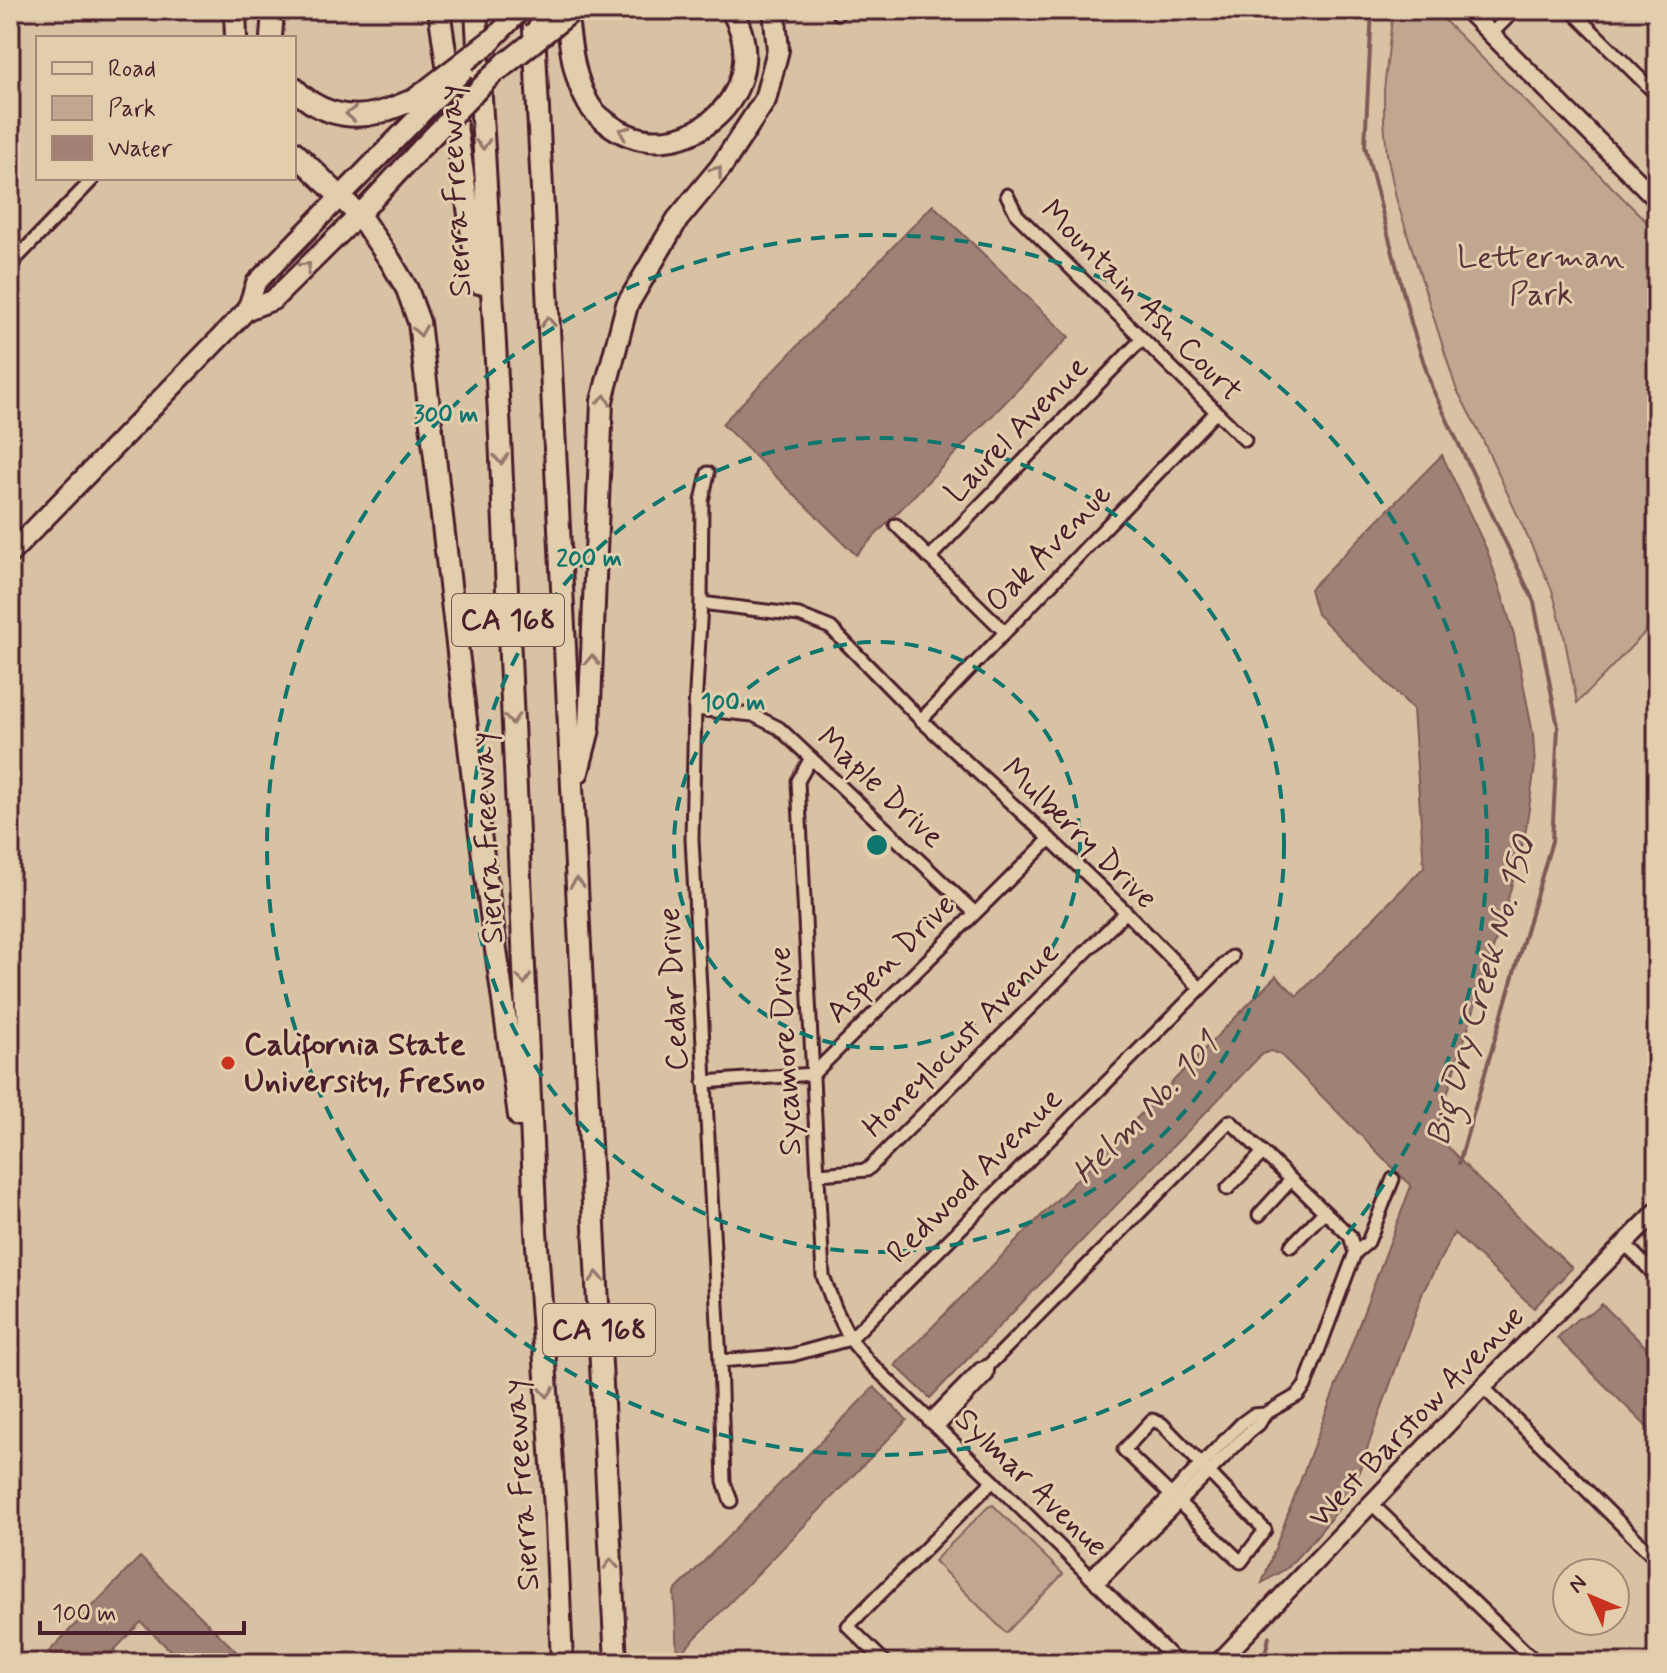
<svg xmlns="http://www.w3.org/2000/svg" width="1667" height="1673" viewBox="0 0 1667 1673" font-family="Mynerve,sans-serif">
<rect width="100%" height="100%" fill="#d9c2a4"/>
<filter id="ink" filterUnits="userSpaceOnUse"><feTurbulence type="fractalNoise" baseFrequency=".0125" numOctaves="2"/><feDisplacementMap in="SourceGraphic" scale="16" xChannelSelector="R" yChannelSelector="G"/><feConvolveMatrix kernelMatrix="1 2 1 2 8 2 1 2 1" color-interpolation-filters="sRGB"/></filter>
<g filter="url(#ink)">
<g fill="#c1a790" stroke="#86635e" stroke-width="2">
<polygon points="1393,10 1434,10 1657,232 1657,620 1577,703 1563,630 1552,590 1481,436 1456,388 1396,198 1387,154 1384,121 1384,90"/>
<polygon points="993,1505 1063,1574 1006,1633 934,1561 988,1507"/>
</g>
<g fill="#a08174" stroke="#7e5a57" stroke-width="2">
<polygon points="933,205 1069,337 856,555 722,424"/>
<polygon points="1442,455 1487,550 1504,601 1514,635 1533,734 1535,766 1526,829 1505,911 1435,1133 1477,1178 1572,1268 1534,1308 1454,1233 1423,1292 1351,1494 1314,1539 1287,1568 1262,1583 1411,1186 1280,1054 1271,1051 1262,1054 930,1398 895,1365 1276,976 1297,996 1424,867 1413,709 1317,614 1310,589"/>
<polygon points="1602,1304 1657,1358 1657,1437 1557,1338 1577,1319 1592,1313"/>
<polygon points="874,1387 907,1420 677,1657 674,1592"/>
<polygon points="140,1557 248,1663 183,1663 141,1622 102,1663 38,1663"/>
</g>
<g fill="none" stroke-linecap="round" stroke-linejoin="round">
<g stroke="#7e5a57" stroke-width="4">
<polyline points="1372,10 1365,146 1412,326 1432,388 1534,602 1558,727 1552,841 1459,1163"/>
<polyline points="1263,1663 1269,1637"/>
</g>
<defs>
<g id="street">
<polyline points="837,10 838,13"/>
<polyline points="1571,10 1657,95"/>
<polyline points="1491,34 1515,10"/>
<polyline points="1007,195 1017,215 1245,440"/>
<polyline points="10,265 94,178"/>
<polyline points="708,473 702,501 701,603 695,709 692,839 720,1361 724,1482 731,1501"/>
<polyline points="896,525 1005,632"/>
<polyline points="929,558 1142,339"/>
<polyline points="701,603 799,615 831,628 921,720 1050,839 1126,912 1200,988"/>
<polyline points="695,709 753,715 779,728 975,913"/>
<polyline points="921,720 1216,412"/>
<polyline points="811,758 798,781 823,1276 835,1308 850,1339 868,1361 993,1481 1178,1663"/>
<polyline points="704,1082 813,1074 1050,839"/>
<polyline points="819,1174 867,1170 1126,912"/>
<polyline points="1227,1189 1263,1153"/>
<polyline points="1259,1215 1291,1180"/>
<polyline points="1625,1244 1657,1277"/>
<polyline points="1291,1246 1324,1212"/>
<polyline points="720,1361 792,1355 850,1339 1232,957"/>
<polyline points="988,1366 1230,1121 1350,1236 1355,1253"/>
<polyline points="1483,1387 1657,1560"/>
<polygon points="1152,1420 1162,1424 1265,1530 1241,1562 1124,1450"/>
<polyline points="929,1421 980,1369 988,1366 987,1375 937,1428"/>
<polyline points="1371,1503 1537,1663"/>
<polyline points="1090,1577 1242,1423 1253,1415 1265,1414 1298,1395 1305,1386 1355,1253 1368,1242 1393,1179"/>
<polyline points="1097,1584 1249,1432 1259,1424 1265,1414"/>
<polyline points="886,1663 848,1626 993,1481"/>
</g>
<g id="secondary">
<polyline points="1467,10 1657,200"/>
<polyline points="1218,1663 1483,1387 1657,1211"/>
</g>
<g id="primary">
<polyline points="247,310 256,283 419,116"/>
<polyline points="10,554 247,310 273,300 359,215 422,147"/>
</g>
<g id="highway">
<polyline points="235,10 236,38"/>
<polyline points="439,10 479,283"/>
<polyline points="476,10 499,414 536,1231 556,1523 562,1663"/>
<polyline points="533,10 616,1663"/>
<path d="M566 10C570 39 572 73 586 99 590 109 598 116 606 122 679 180 781 91 731 10"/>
<polyline points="271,38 273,10"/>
<path d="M294 88C315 111 347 121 377 113 390 110 402 104 414 100"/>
<polyline points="294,152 359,215 390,260 407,289 419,322 476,805 519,1116"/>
<polyline points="578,772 589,729 602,401 627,305 677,220 721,167 765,100 778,50 774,10"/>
</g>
</defs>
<use href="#street" stroke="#4a1f2b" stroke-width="17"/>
<use href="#secondary" stroke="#4a1f2b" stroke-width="22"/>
<use href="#primary" stroke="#4a1f2b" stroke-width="24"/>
<use href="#highway" stroke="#4a1f2b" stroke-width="26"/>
<use href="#street" stroke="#e2cdac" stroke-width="11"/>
<use href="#secondary" stroke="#e2cdac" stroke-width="16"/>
<use href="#primary" stroke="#e2cdac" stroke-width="18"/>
<use href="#highway" stroke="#e2cdac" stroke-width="20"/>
<defs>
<g id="primary-bridge">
<polyline points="533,33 555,10"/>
<polyline points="481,51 521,10"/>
<polyline points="419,116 464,70"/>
<polyline points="422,147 507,60"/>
</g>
<g id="highway-bridge">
<polyline points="497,71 573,10"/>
<polyline points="414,100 492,40"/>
</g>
</defs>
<use href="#primary-bridge" stroke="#4a1f2b" stroke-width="24" stroke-linecap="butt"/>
<use href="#highway-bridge" stroke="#4a1f2b" stroke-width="26" stroke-linecap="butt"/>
<use href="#primary-bridge" stroke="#e2cdac" stroke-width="18"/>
<use href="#highway-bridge" stroke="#e2cdac" stroke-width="20"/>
</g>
<defs><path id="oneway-chevron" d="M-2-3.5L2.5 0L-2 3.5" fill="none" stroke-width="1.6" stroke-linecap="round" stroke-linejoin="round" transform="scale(2)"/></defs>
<g stroke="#96766c">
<use href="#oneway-chevron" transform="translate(351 114) rotate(-177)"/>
<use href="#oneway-chevron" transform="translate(624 132) rotate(-156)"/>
<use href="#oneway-chevron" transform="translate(483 144) rotate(87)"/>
<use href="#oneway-chevron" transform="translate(717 171) rotate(-52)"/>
<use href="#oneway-chevron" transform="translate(306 267) rotate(-45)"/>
<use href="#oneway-chevron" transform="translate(548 322) rotate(-93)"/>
<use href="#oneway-chevron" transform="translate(420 331) rotate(81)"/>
<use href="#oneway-chevron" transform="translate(604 400) rotate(-81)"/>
<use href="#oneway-chevron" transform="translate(501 459) rotate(87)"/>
<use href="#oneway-chevron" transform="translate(592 660) rotate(-88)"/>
<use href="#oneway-chevron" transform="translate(512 719) rotate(87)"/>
<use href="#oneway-chevron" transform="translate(577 883) rotate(-93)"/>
<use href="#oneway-chevron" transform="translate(524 979) rotate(87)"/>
<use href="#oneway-chevron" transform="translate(597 1277) rotate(-93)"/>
<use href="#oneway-chevron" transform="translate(547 1392) rotate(86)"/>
<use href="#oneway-chevron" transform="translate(611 1564) rotate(-93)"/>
</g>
</g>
<g fill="none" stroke="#0f766e" stroke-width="4" stroke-dasharray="14 10">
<circle cx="877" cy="845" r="203"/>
<circle cx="877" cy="845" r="407"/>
<circle cx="877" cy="845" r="610"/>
</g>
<circle fill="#c8321e" stroke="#e2cdac" stroke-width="3" cx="228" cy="1063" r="8"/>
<g text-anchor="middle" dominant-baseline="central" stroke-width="6" stroke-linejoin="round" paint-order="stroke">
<g fill="#e2cdac" stroke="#785352" stroke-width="2">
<rect x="452" y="594" width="112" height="52" rx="6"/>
<rect x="543" y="1304" width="112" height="52" rx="6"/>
</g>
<g font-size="30" font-weight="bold" fill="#4a1f2b">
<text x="508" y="620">CA 168</text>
<text x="599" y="1330">CA 168</text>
</g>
<g font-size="32" fill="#4a1f2b" stroke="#e2cdac">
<text transform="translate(456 191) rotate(-93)">Sierra Freeway</text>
<text transform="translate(1141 301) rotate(45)">Mountain Ash Court</text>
<text transform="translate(1017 430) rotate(-46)">Laurel Avenue</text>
<text transform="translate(1049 548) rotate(-46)">Oak Avenue</text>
<text transform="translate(880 788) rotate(43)">Maple Drive</text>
<text transform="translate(1079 834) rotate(44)">Mulberry Drive</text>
<text transform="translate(488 838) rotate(-93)">Sierra Freeway</text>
<text transform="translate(891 959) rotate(-45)">Aspen Drive</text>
<text transform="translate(674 989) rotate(-93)">Cedar Drive</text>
<text transform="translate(961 1040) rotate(-45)">Honeylocust Avenue</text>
<text transform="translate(786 1051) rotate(-93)">Sycamore Drive</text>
<text transform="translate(975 1176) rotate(-45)">Redwood Avenue</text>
<text transform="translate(1417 1417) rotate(-46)">West Barstow Avenue</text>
<text transform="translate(1031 1483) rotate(44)">Sylmar Avenue</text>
<text transform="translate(522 1485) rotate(-94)">Sierra Freeway</text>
</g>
<g font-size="32" fill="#5c333a" stroke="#e2cdac">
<text x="1541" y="258">Letterman<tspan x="1541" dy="37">Park</tspan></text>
</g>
<g font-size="32" font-weight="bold" fill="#4a1f2b" stroke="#e2cdac" text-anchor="start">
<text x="244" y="1045">California State<tspan x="244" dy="37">University, Fresno</tspan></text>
</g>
<g font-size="34" font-style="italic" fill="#5b333a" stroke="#e2cdac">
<text transform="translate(1482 991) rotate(-74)">Big Dry Creek No. 150</text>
<text transform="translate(1146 1110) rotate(-46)">Helm No. 101</text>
</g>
</g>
<circle cx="877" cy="845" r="12" fill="#0f766e" stroke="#e2cdac" stroke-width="4"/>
<g font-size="24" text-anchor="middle" font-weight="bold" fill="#0f766e" stroke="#e2cdac" stroke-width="6" stroke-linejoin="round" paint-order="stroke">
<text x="446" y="422">300 m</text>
<text x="589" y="566">200 m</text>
<text x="733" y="710">100 m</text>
</g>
<rect width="1667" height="1673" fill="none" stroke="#e2cdac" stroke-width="40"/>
<rect x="20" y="20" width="1627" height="1633" fill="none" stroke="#4a1f2b" stroke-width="3" filter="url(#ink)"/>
<rect x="36" y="36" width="260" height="144" fill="#e2cdac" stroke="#a58778" stroke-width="2"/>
<rect x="52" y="62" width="40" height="12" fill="#e2cdac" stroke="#a58778" stroke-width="2"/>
<text x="108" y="76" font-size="24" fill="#4a1f2b">Road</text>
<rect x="52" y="96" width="40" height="24" fill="#c1a790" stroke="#a58778" stroke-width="2"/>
<text x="108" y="116" font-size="24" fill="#4a1f2b">Park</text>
<rect x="52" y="136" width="40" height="24" fill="#a08174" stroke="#a58778" stroke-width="2"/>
<text x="108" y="156" font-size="24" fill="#4a1f2b">Water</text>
<g transform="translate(1591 1597) rotate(314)"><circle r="38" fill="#e2cdac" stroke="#a58778" stroke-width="2"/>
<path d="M0-6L14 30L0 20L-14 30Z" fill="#c8321e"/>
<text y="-12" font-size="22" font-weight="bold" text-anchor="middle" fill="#4a1f2b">N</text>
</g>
<path d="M40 1621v12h204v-12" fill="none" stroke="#4a1f2b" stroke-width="4"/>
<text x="52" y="1621" font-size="24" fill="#4a1f2b" stroke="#e2cdac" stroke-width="6" paint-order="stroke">100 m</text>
</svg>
